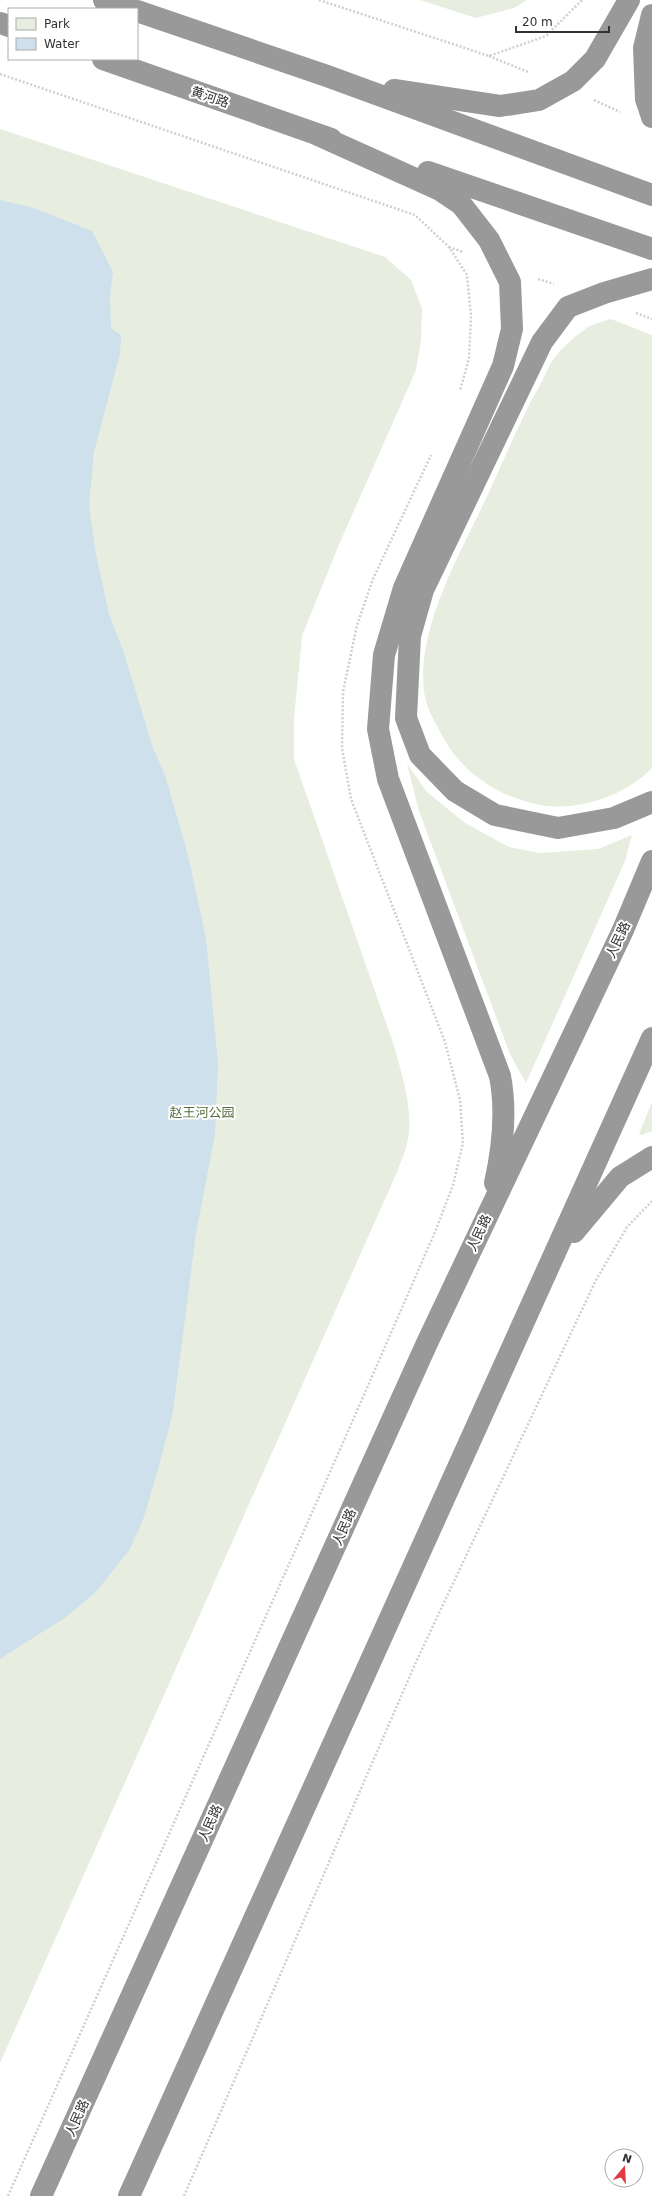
<svg xmlns="http://www.w3.org/2000/svg" width="652" height="2196" viewBox="0 0 652 2196" font-family="'DejaVu Sans','Noto Sans SC',sans-serif">
<rect width="100%" height="100%" fill="#fff"/>
<g fill="#e7eee0">
<polygon points="420,0 527,0 514,8 476,18"/>
<path d="M0 129 385 257 411 280 422 308 421 340 416 370 338 547 302 636 294 719V759L392 1040C401 1070 415 1113 407 1144 405 1152 401 1161 398 1170L0 2063Z"/>
<path d="M611 319 652 335V768C624 797 575 813 535 804 500 796 466 775 447 744 440 732 428 711 425 698 413 631 462 551 489 492 506 455 521 418 541 383 546 374 550 362 557 355 563 347 582 330 590 326 596 323 604 321 611 319Z"/>
<polygon points="407,764 427,792 465,823 509,847 540,853 598,849 632,835 625,861 526,1083 510,1054 419,811"/>
<polygon points="652,1102 652,1131 642,1135 639,1134"/>
</g>
<polygon fill="#cee0ec" points="0,200 34,208 92,231 113,272 110,296 111,328 121,335 120,354 94,452 89,506 96,554 109,614 124,653 153,748 165,775 188,855 206,938 218,1063 215,1134 196,1234 173,1412 159,1466 143,1520 130,1549 96,1592 66,1617 0,1659"/>
<g fill="none" stroke-linecap="round" stroke-linejoin="round">
<g stroke="#cfcfcf" stroke-width="2.5" stroke-dasharray="2 2" stroke-linecap="butt">
<polyline points="319,0 489,56 546,36 582,0"/>
<polyline points="489,56 528,72"/>
<polyline points="0,74 415,215 449,247 467,275 471,316 469,358 460,391"/>
<polyline points="594,100 620,112"/>
<polyline points="449,247 463,252"/>
<polyline points="538,279 554,284"/>
<polyline points="636,313 652,319"/>
<polyline points="8,2196 346,1436 435,1232 453,1185 463,1143 460,1100 445,1042 351,799 342,748 343,692 357,625 373,579 431,455"/>
<polyline points="184,2196 416,1662 596,1280 627,1227 652,1201"/>
</g>
<g stroke="#999" stroke-width="22">
<polyline points="104,0 131,9"/>
<polyline points="137,11 327,76 652,195"/>
<polyline points="652,15 644,48 646,99 652,117"/>
<polyline points="0,23 9,26"/>
<polyline points="103,59 331,139"/>
<polyline points="394,90 500,106 539,100 573,81 595,59 629,0"/>
<path d="M318 135 440 190 461 204 489 240 510 282 512 329 503 366 404 588 384 655 378 729 388 779 500 1076C507 1112 503 1147 495 1183"/>
<polyline points="428,172 652,249"/>
<polyline points="652,279 604,293 568,307 542,342 423,590 410,636 406,718 420,755 455,791 495,815 558,828 614,818 652,802"/>
<polyline points="574,1232 620,1177 652,1157"/>
<polyline points="41,2196 427,1343 623,930 652,861"/>
<polyline points="129,2196 652,1038"/>
</g>
</g>
<g text-anchor="middle" dominant-baseline="central" stroke-width="4" stroke-linejoin="round" paint-order="stroke">
<g font-size="13" fill="#323232" stroke="#fff">
<text transform="translate(210 97) rotate(19)">黄河路</text>
<text transform="translate(618 940) rotate(-65)">人民路</text>
<text transform="translate(479 1233) rotate(-65)">人民路</text>
<text transform="translate(344 1527) rotate(-66)">人民路</text>
<text transform="translate(210 1823) rotate(-66)">人民路</text>
<text transform="translate(77 2118) rotate(-66)">人民路</text>
</g>
<g font-size="13" fill="#546d3f" stroke="#fff">
<text x="202" y="1112">赵王河公园</text>
</g>
</g>
<rect x="8" y="8" width="130" height="52" fill="#ffffff" stroke="#adadad"/>
<rect x="16" y="18" width="20" height="12" fill="#e7eee0" stroke="#adadad"/>
<text x="44" y="28" font-size="12" fill="#323232">Park</text>
<rect x="16" y="38" width="20" height="12" fill="#cee0ec" stroke="#adadad"/>
<text x="44" y="48" font-size="12" fill="#323232">Water</text>
<g transform="translate(624 2168) rotate(18)"><circle r="19" fill="#ffffff" stroke="#adadad"/>
<path d="M0-3L7 15L0 10L-7 15Z" fill="#e23a44"/>
<text y="-6" font-size="11" font-weight="bold" text-anchor="middle" fill="#323232">N</text>
</g>
<path d="M516 26v6h93v-6" fill="none" stroke="#323232" stroke-width="2"/>
<text x="522" y="26" font-size="12" fill="#323232" stroke="#ffffff" stroke-width="3" paint-order="stroke">20 m</text>
</svg>
